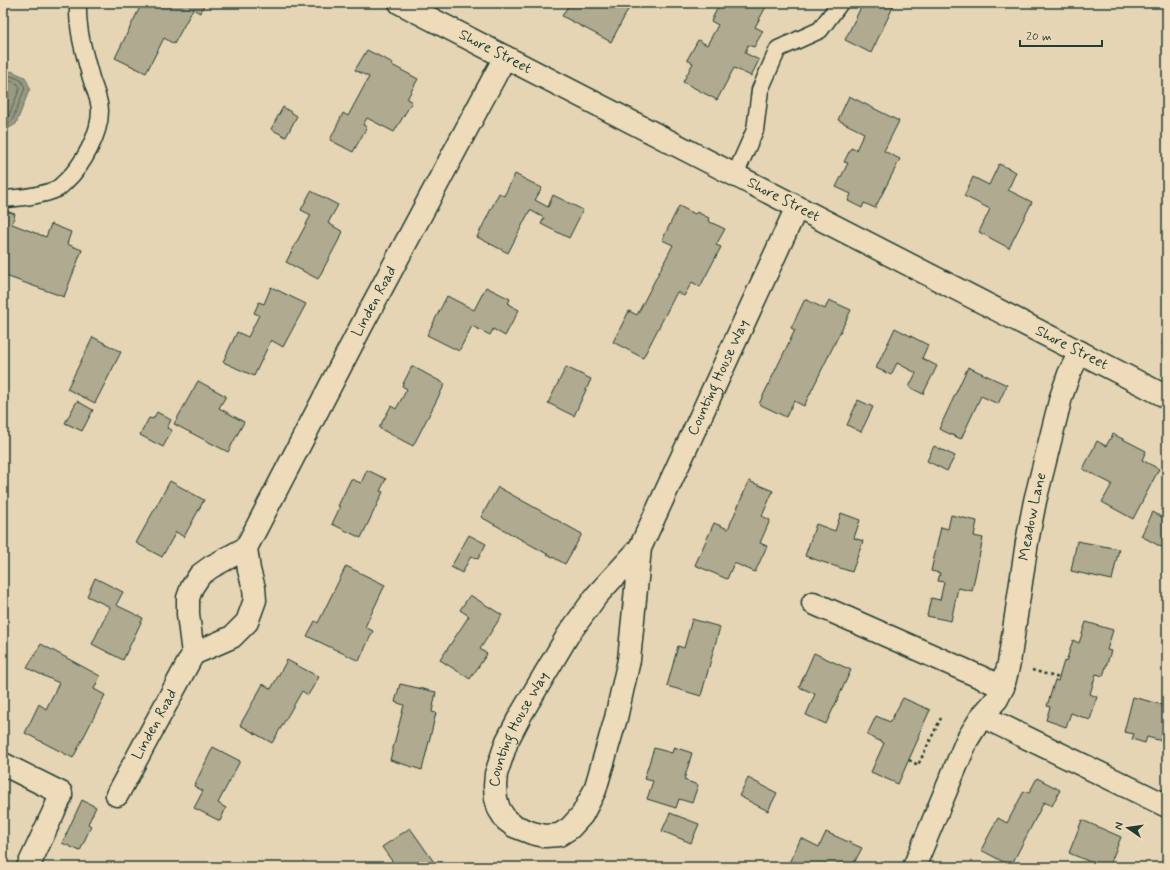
<svg xmlns="http://www.w3.org/2000/svg" width="1170" height="870" viewBox="0 0 1170 870" font-family="Mynerve,sans-serif">
<rect width="100%" height="100%" fill="#e6d5b4"/>
<filter id="ink" filterUnits="userSpaceOnUse"><feTurbulence type="fractalNoise" baseFrequency=".025" numOctaves="2"/><feDisplacementMap in="SourceGraphic" scale="8" xChannelSelector="R" yChannelSelector="G"/><feConvolveMatrix kernelMatrix="1 2 1 2 8 2 1 2 1" color-interpolation-filters="sRGB"/></filter>
<g filter="url(#ink)">
<polygon fill="#989981" stroke="#687462" points="11,71 25,77 30,88 16,124 4,131 3,130 3,75"/>
<g fill="none" stroke-linecap="round" stroke-linejoin="round">
<g stroke="#4f6253" stroke-width="1">
<polyline points="3,78 11,76 21,80 25,88 12,121 3,127"/>
<polyline points="3,83 11,81 18,84 20,88 8,118 3,121"/>
</g>
</g>
<g fill="#afaa90" stroke="#1f3d34">
<polygon points="142,3 205,3 200,13 193,9 174,44 164,38 146,73 115,58"/>
<polygon points="570,3 624,3 630,6 611,42 562,16"/>
<polygon points="720,3 768,3 755,27 763,31 754,47 748,45 745,53 759,60 751,76 734,68 717,100 683,82 693,63 687,60 698,40 707,45 718,25 711,21"/>
<polygon points="863,3 895,3 871,53 845,40"/>
<polygon points="367,50 393,63 392,65 418,79 407,99 412,102 394,132 367,118 363,125 367,127 353,152 330,140 343,113 348,116 369,77 355,70"/>
<polygon points="849,96 899,121 884,151 900,159 875,208 864,203 862,208 848,201 851,194 836,187 848,163 844,162 851,148 856,150 864,133 838,120"/>
<polygon points="283,107 297,116 286,137 271,129"/>
<polygon points="999,164 1016,172 1008,190 1032,202 1009,248 979,232 990,209 964,196 973,177 989,185"/>
<polygon points="515,174 542,188 535,200 548,207 553,195 583,210 569,238 541,224 544,218 530,210 508,253 477,237 499,193 504,196"/>
<polygon points="311,191 338,205 328,223 343,232 318,279 286,262 311,215 301,210"/>
<polygon points="679,206 695,214 697,212 709,218 708,221 725,229 716,245 721,247 700,287 692,282 684,296 677,292 643,358 613,342 629,311 637,315 673,245 662,240"/>
<polygon points="3,210 15,214 12,224 46,237 51,224 71,232 67,244 82,250 64,297 3,275"/>
<polygon points="271,287 306,304 283,347 271,340 254,376 223,362 237,332 248,337 259,315 254,313 259,302 264,304"/>
<polygon points="486,287 510,299 508,304 519,310 505,336 493,329 490,335 472,326 459,351 427,335 447,296 474,310"/>
<polygon points="805,299 825,309 829,300 851,310 804,406 794,401 786,417 759,404 795,330 791,328"/>
<polygon points="895,328 928,345 922,358 937,366 923,394 909,387 916,373 897,363 891,375 876,368"/>
<polygon points="1167,335 1167,347 1162,344"/>
<polygon points="93,337 121,352 95,403 67,389"/>
<polygon points="412,366 445,384 413,446 379,428 391,406 396,409 407,389 402,386"/>
<polygon points="566,367 591,379 574,416 548,403"/>
<polygon points="968,367 1007,385 998,404 981,396 961,439 939,429"/>
<polygon points="198,381 226,396 219,408 244,422 228,452 174,424"/>
<polygon points="858,400 873,407 861,432 847,425"/>
<polygon points="77,401 93,410 82,431 65,423"/>
<polygon points="157,412 171,420 167,428 172,430 163,447 140,435 149,418 153,419"/>
<polygon points="1113,434 1146,451 1142,460 1159,469 1133,519 1102,502 1112,484 1083,469 1097,441 1106,446"/>
<polygon points="934,446 955,456 947,471 927,461"/>
<polygon points="367,470 386,479 380,491 383,492 361,538 332,524 340,507 338,506 351,479 361,483"/>
<polygon points="170,481 204,500 184,537 176,532 162,557 136,543"/>
<polygon points="749,481 773,491 762,516 770,520 760,543 767,546 755,572 734,563 727,579 695,565 714,523 728,529"/>
<polygon points="498,487 582,534 565,564 481,517"/>
<polygon points="1153,512 1167,520 1167,550 1141,536"/>
<polygon points="841,513 860,520 854,538 863,541 852,572 805,556 816,524 835,531"/>
<polygon points="951,515 977,521 974,536 983,538 972,591 958,588 951,621 927,616 931,598 940,600 944,582 938,581 940,573 931,571 941,527 948,529"/>
<polygon points="469,535 486,544 478,559 471,556 462,573 451,567"/>
<polygon points="1077,541 1119,549 1112,580 1071,571"/>
<polygon points="346,566 385,585 365,627 373,631 359,661 307,636 315,621 318,623"/>
<polygon points="95,578 123,592 116,605 143,618 123,660 92,644 110,607 87,596"/>
<polygon points="470,595 502,615 480,649 487,654 470,679 440,660 469,616 460,610"/>
<polygon points="692,619 720,627 701,696 667,686 678,646 684,648"/>
<polygon points="1086,622 1113,630 1107,650 1111,651 1103,676 1096,674 1090,694 1097,697 1090,720 1071,713 1066,727 1046,720 1050,707 1047,706 1055,680 1058,681 1064,661 1066,662 1073,640 1079,643"/>
<polygon points="41,644 100,676 94,689 105,695 73,758 25,733 39,704 46,709 59,683 27,668"/>
<polygon points="814,653 851,670 826,724 806,715 815,694 799,687"/>
<polygon points="287,660 319,677 308,695 302,691 272,743 240,725 263,684 271,689"/>
<polygon points="400,684 436,692 432,712 436,713 422,770 390,760 404,705 395,702"/>
<polygon points="1133,697 1167,706 1167,737 1166,742 1147,737 1145,743 1132,739 1134,734 1124,732"/>
<polygon points="903,698 930,710 918,736 919,737 898,784 871,772 884,743 867,735 876,716 890,722"/>
<polygon points="213,747 240,761 218,803 226,808 220,821 194,808 203,791 194,786"/>
<polygon points="674,747 692,753 684,780 698,785 692,803 679,799 676,808 647,799 653,781 644,779 654,748 672,753"/>
<polygon points="748,778 777,793 768,811 739,796"/>
<polygon points="1037,778 1060,790 1052,806 1044,802 1011,866 981,850 998,818 1007,823 1024,791 1029,793"/>
<polygon points="82,800 96,807 88,824 91,826 80,851 62,843"/>
<polygon points="670,813 699,824 691,843 662,831"/>
<polygon points="1082,820 1121,837 1109,867 1102,867 1069,853"/>
<polygon points="410,828 436,865 441,862 445,867 390,867 394,864 382,847"/>
<polygon points="826,832 862,848 852,867 787,867 801,838 819,847"/>
</g>
<g fill="none" stroke-linecap="round" stroke-linejoin="round">
<defs>
<g id="lane">
<polyline points="735,175 755,130 760,90 778,49 820,30 840,3"/>
<path d="M3 199C21 198 41 196 57 189 60 187 64 183 66 181 83 165 100 134 100 111 100 100 94 88 91 78 84 53 77 30 78 3"/>
</g>
<g id="street">
<path id="s1" d="M640 548 629 660 616 718 595 790 582 815 570 828 559 835 545 836 532 833 514 826 506 820 499 809 496 799 495 786 496 774 507 741 520 716 568 635 597 595 640 548 797 207"/>
<polyline points="813,603 1003,687"/>
<polyline points="193,654 232,637 247,622 255,600 254,588 249,570 246,548"/>
<polyline points="982,716 1167,806"/>
<polyline points="3,764 61,793 61,796 28,867"/>
<path id="s2" d="M117 795 193 654 188 614V598L192 587 200 575 211 567 246 548 363 323 505 57"/>
<path id="s3" d="M914 867 967 740 982 716 997 699 1003 687 1009 663 1027 542 1035 501 1061 397 1069 374 1080 352"/>
</g>
<g id="secondary">
<path id="s4" d="M400 3 1167 397"/>
</g>
</defs>
<use href="#lane" stroke="#1f3d34" stroke-width="19"/>
<use href="#street" stroke="#1f3d34" stroke-width="25"/>
<use href="#secondary" stroke="#1f3d34" stroke-width="25"/>
<g stroke="#1f3d34" stroke-width="2.5" stroke-dasharray="3 3" stroke-linecap="butt">
<polyline points="1032,670 1059,678"/>
<polyline points="909,760 918,765 941,718"/>
</g>
<use href="#lane" stroke="#eedbb9" stroke-width="16"/>
<use href="#street" stroke="#eedbb9" stroke-width="22"/>
<use href="#secondary" stroke="#eedbb9" stroke-width="22"/>
</g>
</g>
<g text-anchor="middle" dominant-baseline="central" stroke-width="3.5" stroke-linejoin="round" paint-order="stroke">
<g font-size="15" fill="#1f3d34" stroke="#eedbb9">
<text stroke="none"><textPath href="#s4" startOffset="107">Shore Street</textPath></text>
<text stroke="none"><textPath href="#s4" startOffset="431">Shore Street</textPath></text>
<text stroke="none"><textPath href="#s2" startOffset="574">Linden Road</textPath></text>
<text stroke="none"><textPath href="#s4" startOffset="755">Shore Street</textPath></text>
<text stroke="none"><textPath href="#s1" startOffset="869">Counting House Way</textPath></text>
<text stroke="none"><textPath href="#s3" startOffset="375">Meadow Lane</textPath></text>
<text stroke="none"><textPath href="#s2" startOffset="80">Linden Road</textPath></text>
<text stroke="none"><textPath href="#s1" startOffset="461">Counting House Way</textPath></text>
</g>
</g>
<rect width="1170" height="870" fill="none" stroke="#eedbb9" stroke-width="16"/>
<rect x="8" y="8" width="1154" height="854" fill="none" stroke="#1f3d34" stroke-width="1.5" filter="url(#ink)"/>
<g transform="translate(1128 828) rotate(283)" stroke="#eedbb9" stroke-width="3" paint-order="stroke">
<path d="M0-3L7 15L0 10L-7 15Z" fill="#1f3d34"/>
<text y="-6" font-size="11" font-weight="bold" text-anchor="middle" fill="#1f3d34">N</text>
</g>
<path d="M1020 40v6h82v-6" fill="none" stroke="#1f3d34" stroke-width="2"/>
<text x="1026" y="40" font-size="12" fill="#1f3d34" stroke="#eedbb9" stroke-width="3" paint-order="stroke">20 m</text>
</svg>
